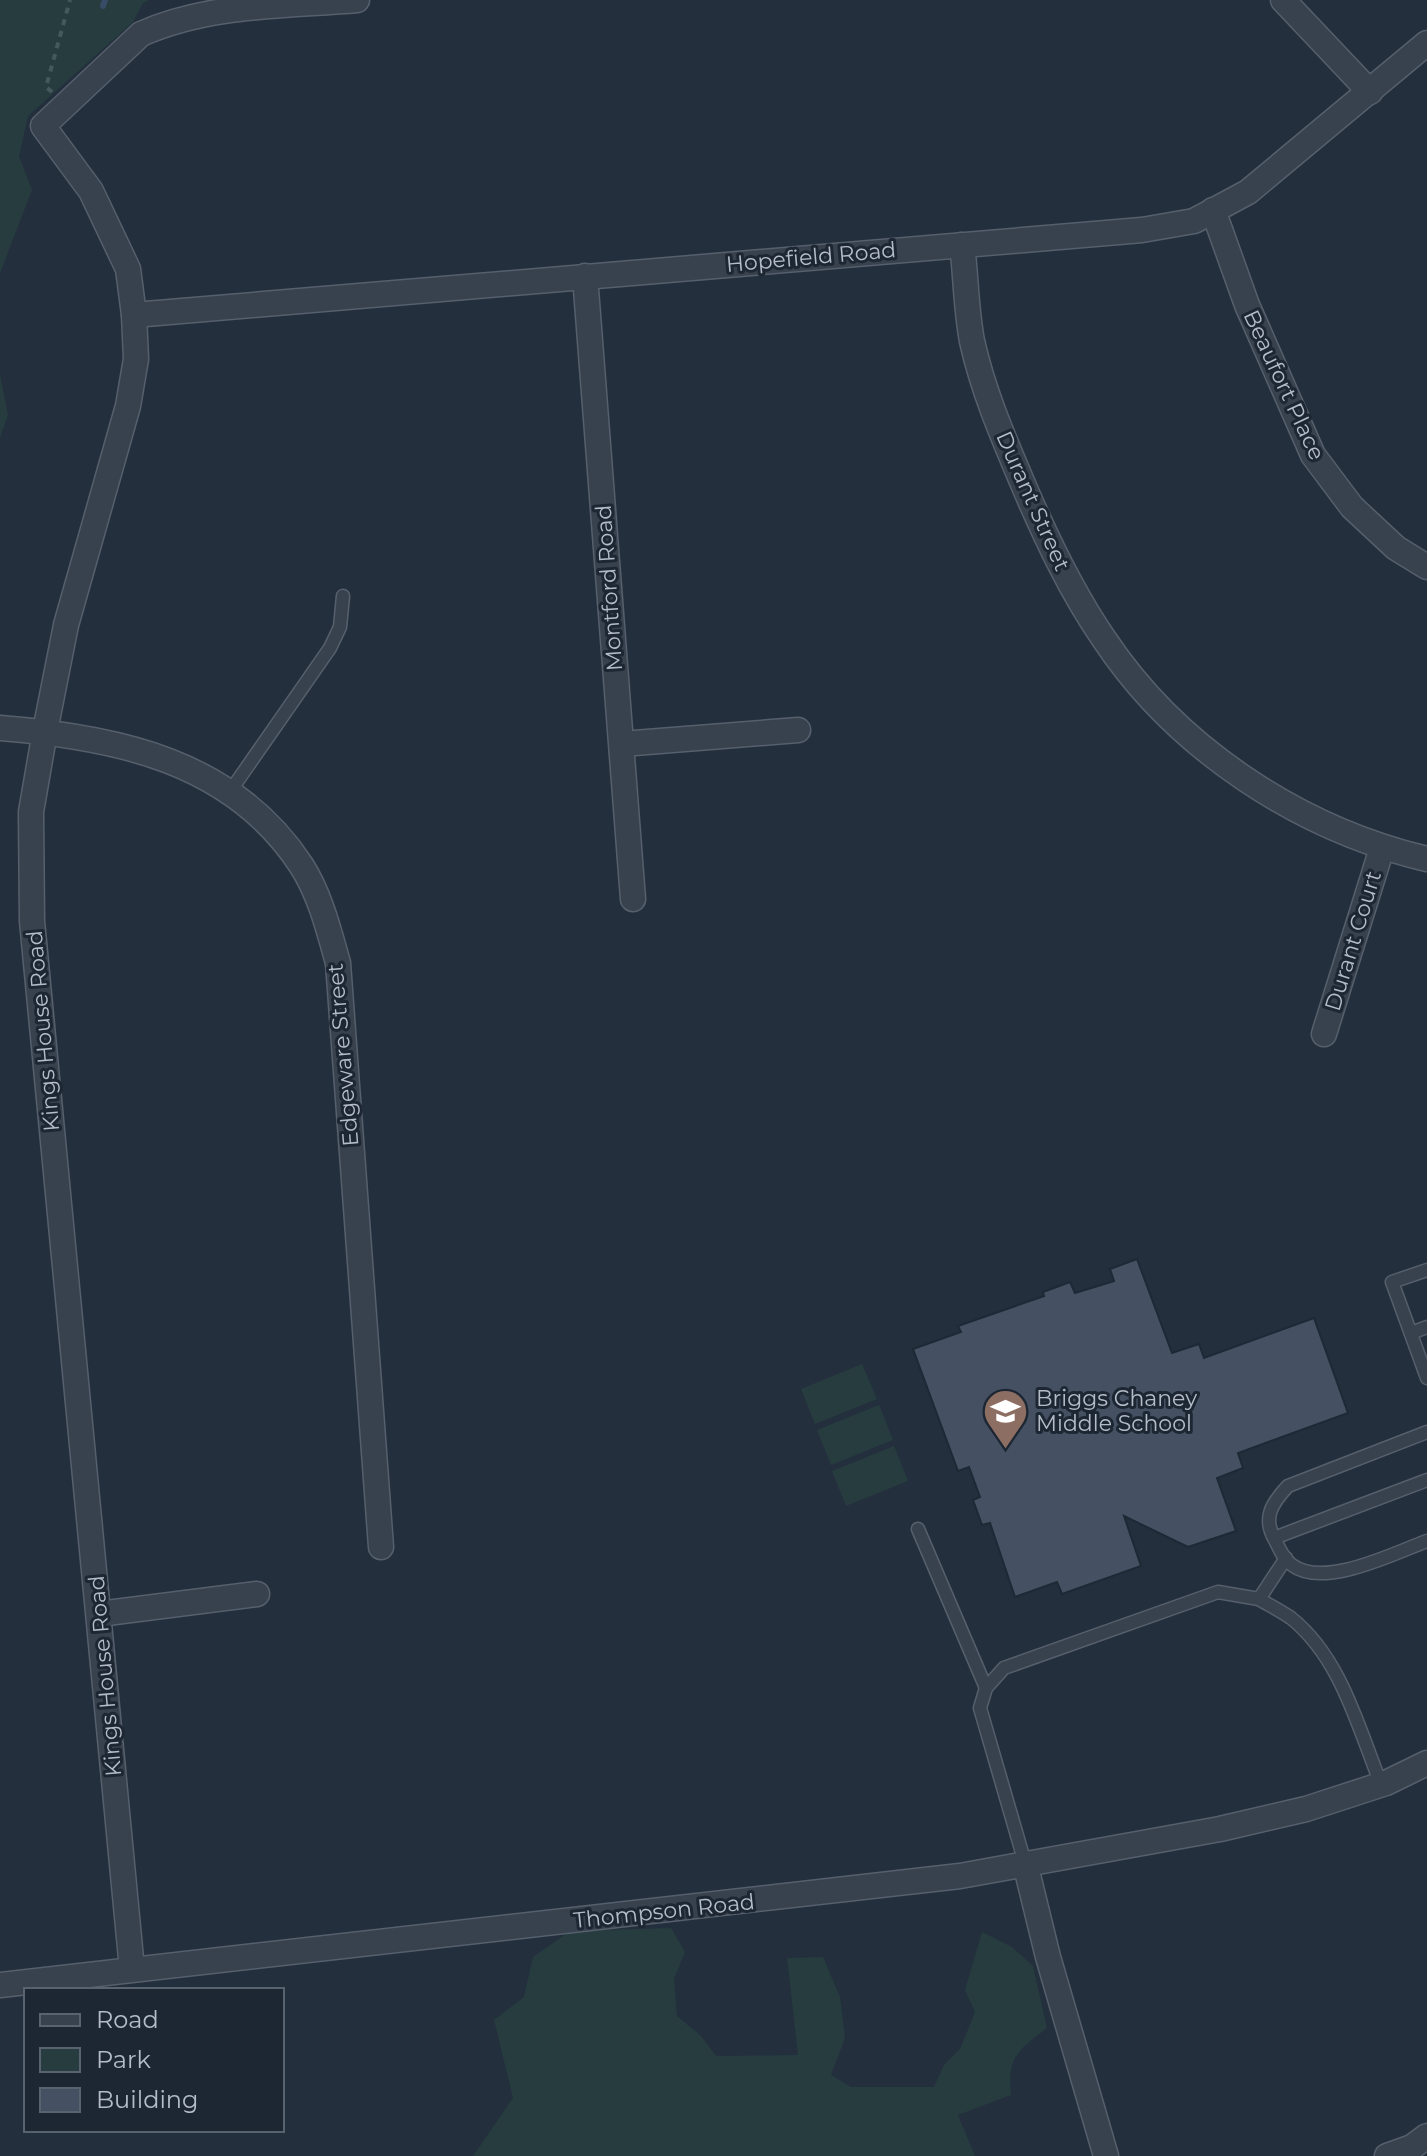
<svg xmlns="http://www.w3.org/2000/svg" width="1427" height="2156" viewBox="0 0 1427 2156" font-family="Montserrat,sans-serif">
<rect width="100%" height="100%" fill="#242f3e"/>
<g fill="#263c3f">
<polygon points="0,0 149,0 143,3 133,22 28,116 19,156 32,190 0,273"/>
<polygon points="0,375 8,415 0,438"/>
<polygon points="862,1364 877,1399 815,1424 801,1389"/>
<polygon points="879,1405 893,1440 831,1465 817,1430"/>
<polygon points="894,1446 908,1481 846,1506 832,1471"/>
<path d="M671 1928 685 1952 674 1979 677 2016 701 2036 716 2056 798 2055 787 1958 823 1957 840 1997 845 2038 831 2075 851 2087H934L944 2065 960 2049 975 2012 965 1990 982 1932 1012 1947 1033 1966 1047 2028C1018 2051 1007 2056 1011 2095L958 2115 975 2156H473L513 2098 494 2020 524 1997 533 1957 570 1931Z"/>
</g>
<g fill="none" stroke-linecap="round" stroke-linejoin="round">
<polyline stroke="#394c67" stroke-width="6" points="103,6 105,0"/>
</g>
<polygon fill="#455162" stroke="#1f2835" stroke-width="2" points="1137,1259 1172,1353 1199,1344 1204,1358 1314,1318 1348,1413 1238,1453 1243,1468 1217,1478 1236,1531 1188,1547 1124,1516 1141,1566 1062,1594 1057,1582 1015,1597 990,1523 982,1525 973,1500 980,1497 969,1467 958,1471 913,1349 961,1332 958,1326 1044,1296 1043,1292 1070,1282 1075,1293 1114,1281 1110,1269"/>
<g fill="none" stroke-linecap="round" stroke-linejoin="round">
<defs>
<g id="lane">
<polyline points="229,793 330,648 340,627 343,596"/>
<polyline points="1427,1270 1392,1282 1427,1378"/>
<polyline points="1411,1333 1427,1327"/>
<path d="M1427 1432 1288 1486C1272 1503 1262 1518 1275 1540 1279 1548 1284 1560 1292 1565 1324 1589 1394 1553 1427 1541"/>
<polyline points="918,1529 986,1688"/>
<polyline points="1274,1538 1427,1480"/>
<path d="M1259 1599C1269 1605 1281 1611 1291 1618 1341 1658 1358 1727 1381 1784"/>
<polyline points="1025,1863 980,1708 986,1688 1004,1668 1218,1592 1259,1599 1286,1558"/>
</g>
<g id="street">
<polyline points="1283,0 1370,92"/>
<polyline points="1213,210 1247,305 1313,455 1352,507 1396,548 1427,567"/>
<path d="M962 245C966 276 966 310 972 341 983 391 1003 437 1023 484 1046 538 1071 591 1104 639 1177 749 1300 829 1427 859"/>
<polyline points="585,276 633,899"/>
<polyline points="134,315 1142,230 1194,221 1248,192 1427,43"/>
<path d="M0 728C116 737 233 761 301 865 320 894 329 931 338 963L381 1547"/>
<polyline points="622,744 798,730"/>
<polyline points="1324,1034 1382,848"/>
<polyline points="99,1614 257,1594"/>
<polyline points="1025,1863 1048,1957 1106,2156"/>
<path d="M132 1969 32 921 31 812 45 731 66 625 128 406 136 359 134 315 128 269 91 191 43 126 141 34C208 4 284 6 357 0"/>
<polyline points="0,1985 960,1876 1220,1829 1306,1809 1386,1783 1427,1763"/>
<polyline points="1387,2156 1412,2147 1427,2136"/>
</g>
</defs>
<use href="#lane" stroke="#565f6c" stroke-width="15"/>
<use href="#street" stroke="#565f6c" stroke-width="27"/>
<polyline stroke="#44595c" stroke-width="4" stroke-dasharray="6 6" stroke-linecap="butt" points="52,92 46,87 70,0"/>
<use href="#lane" stroke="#38414e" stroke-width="12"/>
<use href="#street" stroke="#38414e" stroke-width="24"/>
</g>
<defs>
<symbol id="school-pin" viewBox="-11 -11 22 30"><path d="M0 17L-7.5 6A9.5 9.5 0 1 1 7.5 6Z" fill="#8d6e63" stroke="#1d2633"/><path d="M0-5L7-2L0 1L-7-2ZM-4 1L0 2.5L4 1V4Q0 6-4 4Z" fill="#fff"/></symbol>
</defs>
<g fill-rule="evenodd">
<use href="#school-pin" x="980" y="1386" width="51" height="69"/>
</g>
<g text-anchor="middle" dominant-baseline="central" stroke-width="6" stroke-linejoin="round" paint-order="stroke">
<g font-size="22" fill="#b4bcc9" stroke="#1d2633">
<text transform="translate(811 257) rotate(-5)">Hopefield Road</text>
<text transform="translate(1284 385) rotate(65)">Beaufort Place</text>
<text transform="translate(1033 501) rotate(66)">Durant Street</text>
<text transform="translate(609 588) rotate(-94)">Montford Road</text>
<text transform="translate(1353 941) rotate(-73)">Durant Court</text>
<text transform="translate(43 1031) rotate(-95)">Kings House Road</text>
<text transform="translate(343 1055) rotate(-95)">Edgeware Street</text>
<text transform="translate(105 1676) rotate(-95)">Kings House Road</text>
<text transform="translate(664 1911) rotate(-6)">Thompson Road</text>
</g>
<g font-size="22" fill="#b4bcc9" stroke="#1d2633" text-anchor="start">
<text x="1036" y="1398">Briggs Chaney<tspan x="1036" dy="25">Middle School</tspan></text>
</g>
</g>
<rect x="24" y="1988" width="260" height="144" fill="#1d2633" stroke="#59626f" stroke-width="2"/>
<rect x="40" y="2014" width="40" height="12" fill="#38414e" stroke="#59626f" stroke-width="2"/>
<text x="96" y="2028" font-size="24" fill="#b4bcc9">Road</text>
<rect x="40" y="2048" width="40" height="24" fill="#263c3f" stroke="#59626f" stroke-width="2"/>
<text x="96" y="2068" font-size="24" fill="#b4bcc9">Park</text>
<rect x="40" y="2088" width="40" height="24" fill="#455162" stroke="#59626f" stroke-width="2"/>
<text x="96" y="2108" font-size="24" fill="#b4bcc9">Building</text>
</svg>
